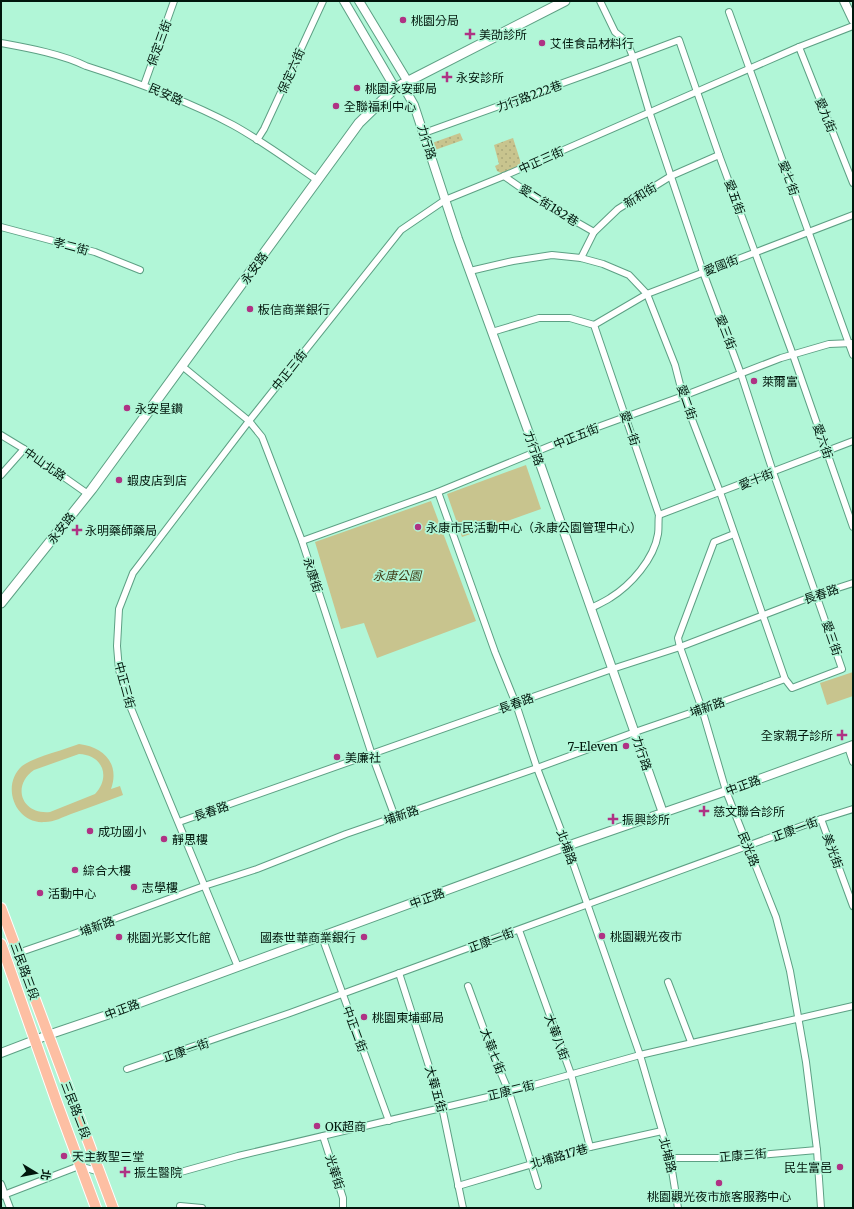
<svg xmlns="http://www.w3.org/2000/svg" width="854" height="1209" viewBox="0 0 854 1209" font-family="Merriweather,'Noto Sans TC',serif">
<defs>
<pattern id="grass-dots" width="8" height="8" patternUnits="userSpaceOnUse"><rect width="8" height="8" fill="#c8c48e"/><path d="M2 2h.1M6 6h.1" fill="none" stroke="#aaa879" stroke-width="1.8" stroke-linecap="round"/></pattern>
</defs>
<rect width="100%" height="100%" fill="#b1f6d7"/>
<g fill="url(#grass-dots)">
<polygon points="460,133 463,140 435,150 432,143"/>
<polygon points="513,138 522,166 503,174 497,171 495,166 499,164 494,145"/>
</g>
<g fill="#c8c48e" fill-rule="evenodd">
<polygon points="526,465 541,509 462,537 447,494"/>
<polygon points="431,501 476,621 377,658 364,623 341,629 315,542"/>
<polygon points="853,672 853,696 827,705 820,683"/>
<path d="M79 744C104 747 120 764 111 789L120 786 123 795C106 801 89 808 71 814 63 817 54 822 45 822 16 825 0 786 22 766 34 757 64 750 79 744ZM79 754C103 755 111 777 95 794L50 812C22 815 11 786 34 770Z"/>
</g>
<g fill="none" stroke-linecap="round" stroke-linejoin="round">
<defs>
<g id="minor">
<polyline points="729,12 853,355"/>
<path d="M1 43C28 48 62 54 86 66 136 82 186 100 233 125 262 141 289 161 317 180"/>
<polyline points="799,47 853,183"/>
<polyline points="144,85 174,1"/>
<polyline points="424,133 599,70 679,40 719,155 793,355 853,527"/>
<polyline points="257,140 264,129 323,1"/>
<polyline points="504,176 540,201 594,232"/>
<polyline points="1,227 95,252 140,270"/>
<polyline points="581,258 594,232 618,209 671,176 719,155"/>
<polyline points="470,271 513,261 552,255 581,258 603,264 629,275 647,294 675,365 683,396 720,492 785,679 792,688 842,669 773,472 741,374 703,272 649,111 633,57 627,42 615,32 600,1"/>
<polyline points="594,325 647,294 853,215"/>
<path d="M492 332 539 318H570L594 325 659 515C658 521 659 528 658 534 654 559 631 585 610 598 604 602 597 605 591 608"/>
<polyline points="182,366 249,421 262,437 302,541 372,755 395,817"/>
<polyline points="1,435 24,449 88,494"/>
<polyline points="1,475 24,449"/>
<polyline points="438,492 495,652 516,704 537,768 567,846 640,1055 670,1158 678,1208"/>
<polyline points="659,515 853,441"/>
<polyline points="734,534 714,542 678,638 680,647 702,709 726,791 776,917 790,971 806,1062 817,1150 821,1208"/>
<polyline points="302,541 438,492 584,432 683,396 781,358 829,344 853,343"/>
<polyline points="848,747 853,762"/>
<polyline points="821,819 853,906"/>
<polyline points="179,822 612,669 680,647 816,595 853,583"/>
<polyline points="519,930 571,1074 590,1147"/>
<polyline points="322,937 389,1121"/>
<polyline points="18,953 76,933 204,886 257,869 346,834 537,768 635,732 702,709 785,679"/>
<polyline points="238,967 128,701 119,670 117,646 119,609 133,573 249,421 401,230 445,200 504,176 799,47 853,26"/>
<polyline points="399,973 442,1107 463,1208"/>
<polyline points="668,982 691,1042"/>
<polyline points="468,986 494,1057 509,1092 538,1186"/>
<polyline points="127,1069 290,1013 821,819 853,809"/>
<polyline points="323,1136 343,1198 343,1208"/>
<polyline points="670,1158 723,1158 817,1150"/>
<polyline points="170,1175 238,1156 509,1092 640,1055 853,1006"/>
<polyline points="1,1184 10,1208"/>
<polyline points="458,1186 590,1147 662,1131"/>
<polyline points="1,1196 79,1166 100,1172"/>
<polyline points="180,1206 202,1208"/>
</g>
<g id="tertiary">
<polyline points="344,1 395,88"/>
<polyline points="359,1 408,82"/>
<polyline points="844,1 853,20"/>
<polyline points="402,84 414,105 458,239 538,458 663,813"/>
<polyline points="1,1053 48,1035 107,1015 567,846 726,791 853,745"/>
</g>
<polyline id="secondary" points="1,603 92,489 359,123 395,88 565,1"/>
<g id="primary">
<polyline points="1,908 113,1208"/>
<polyline points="1,944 57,1103 96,1208"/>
</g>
</defs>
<use href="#minor" stroke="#5da084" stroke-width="8"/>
<use href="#tertiary" stroke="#5da084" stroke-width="10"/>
<use href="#secondary" stroke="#5da084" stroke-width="11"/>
<use href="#primary" stroke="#fff" stroke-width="12"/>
<use href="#minor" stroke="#fff" stroke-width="6"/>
<use href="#tertiary" stroke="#fff" stroke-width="8"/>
<use href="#secondary" stroke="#fff" stroke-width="9"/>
<use href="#primary" stroke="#fdbfa3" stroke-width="10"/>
</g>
<g fill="#af3284" stroke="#b1f6d7" stroke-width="1.5">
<circle cx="403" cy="20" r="4"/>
<path d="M468 28h4v4h4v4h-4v4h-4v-4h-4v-4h4z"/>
<circle cx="542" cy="43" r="4"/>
<path d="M445 71h4v4h4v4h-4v4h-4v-4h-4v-4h4z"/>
<circle cx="357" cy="88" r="4"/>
<circle cx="336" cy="106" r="4"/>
<circle cx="250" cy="309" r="4"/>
<circle cx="754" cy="381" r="4"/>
<circle cx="127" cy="408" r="4"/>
<circle cx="119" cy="480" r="4"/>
<circle cx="418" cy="527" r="4"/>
<path d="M75 524h4v4h4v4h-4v4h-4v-4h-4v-4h4z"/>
<path d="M840 729h4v4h4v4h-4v4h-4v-4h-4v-4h4z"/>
<circle cx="626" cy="746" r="4"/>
<circle cx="337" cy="757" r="4"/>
<path d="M702 805h4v4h4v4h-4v4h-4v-4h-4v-4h4z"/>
<path d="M611 813h4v4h4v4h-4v4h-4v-4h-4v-4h4z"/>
<circle cx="90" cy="831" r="4"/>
<circle cx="164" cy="839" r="4"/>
<circle cx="75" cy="870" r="4"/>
<circle cx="134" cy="887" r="4"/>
<circle cx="40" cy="893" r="4"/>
<circle cx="602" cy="936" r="4"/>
<circle cx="119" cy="937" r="4"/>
<circle cx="364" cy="937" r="4"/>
<circle cx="364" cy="1017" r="4"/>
<circle cx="317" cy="1126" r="4"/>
<circle cx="64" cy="1156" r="4"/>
<circle cx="840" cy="1167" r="4"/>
<path d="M123 1166h4v4h4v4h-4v4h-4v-4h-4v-4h4z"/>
<circle cx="719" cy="1183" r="4"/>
</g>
<g text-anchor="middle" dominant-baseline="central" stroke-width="3.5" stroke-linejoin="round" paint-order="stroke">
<g font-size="12" fill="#00160c" stroke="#b1f6d7" text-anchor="start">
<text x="411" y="20">桃園分局</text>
<text x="479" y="34">美劭診所</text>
<text x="550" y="43">艾佳食品材料行</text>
<text x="456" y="77">永安診所</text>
<text x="365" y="88">桃園永安郵局</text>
<text x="344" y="106">全聯福利中心</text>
<text x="258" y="309">板信商業銀行</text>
<text x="762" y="381">萊爾富</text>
<text x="135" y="408">永安星鑽</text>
<text x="127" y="480">蝦皮店到店</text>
<text x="426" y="527">永康市民活動中心（永康公園管理中心）</text>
<text x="85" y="530">永明藥師藥局</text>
<text x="833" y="735" text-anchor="end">全家親子診所</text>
<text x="618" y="746" text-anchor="end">7-Eleven</text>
<text x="345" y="757">美廉社</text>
<text x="713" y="811">慈文聯合診所</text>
<text x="622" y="819">振興診所</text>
<text x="98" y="831">成功國小</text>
<text x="172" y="839">靜思樓</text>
<text x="83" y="870">綜合大樓</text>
<text x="142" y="887">志學樓</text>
<text x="48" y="893">活動中心</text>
<text x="610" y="936">桃園觀光夜市</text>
<text x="127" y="937">桃園光影文化館</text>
<text x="356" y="937" text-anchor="end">國泰世華商業銀行</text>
<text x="372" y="1017">桃園東埔郵局</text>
<text x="325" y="1126">OK超商</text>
<text x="72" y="1156">天主教聖三堂</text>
<text x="832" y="1167" text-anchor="end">民生富邑</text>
<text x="134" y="1172">振生醫院</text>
<text x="719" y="1196" text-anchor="middle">桃園觀光夜市旅客服務中心</text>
</g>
<g font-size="12" fill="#00160c" stroke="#b1f6d7">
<text transform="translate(159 43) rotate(-70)">保定三街</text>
<text transform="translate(291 71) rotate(-66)">保定六街</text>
<text transform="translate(166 94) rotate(23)">民安路</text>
<text transform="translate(529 96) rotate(-20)">力行路222巷</text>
<text transform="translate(826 115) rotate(68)">愛九街</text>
<text transform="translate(427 142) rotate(72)">力行路</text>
<text transform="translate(541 160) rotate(-24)">中正三街</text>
<text transform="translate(789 178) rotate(70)">愛七街</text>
<text transform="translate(640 195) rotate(-31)">新和街</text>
<text transform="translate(735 197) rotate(70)">愛五街</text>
<text transform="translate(549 205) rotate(32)">愛二街182巷</text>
<text transform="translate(71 246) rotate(15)">孝二街</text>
<text transform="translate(721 265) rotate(-21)">愛國街</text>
<text transform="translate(254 268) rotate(-54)">永安路</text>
<text transform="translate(726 332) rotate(69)">愛三街</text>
<text transform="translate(289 370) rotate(-51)">中正三街</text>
<text transform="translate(687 402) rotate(71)">愛二街</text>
<text transform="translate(630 428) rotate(71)">愛一街</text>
<text transform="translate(576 436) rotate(-22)">中正五街</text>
<text transform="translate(823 441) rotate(71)">愛六街</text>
<text transform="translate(534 448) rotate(70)">力行路</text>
<text transform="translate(45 464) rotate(35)">中山北路</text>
<text transform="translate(756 479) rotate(-21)">愛十街</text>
<text transform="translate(61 528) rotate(-52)">永安路</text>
<text transform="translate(313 575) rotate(72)">永康街</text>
<text transform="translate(821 594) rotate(-19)">長春路</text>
<text transform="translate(832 638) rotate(71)">愛三街</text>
<text transform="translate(125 685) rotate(75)">中正三街</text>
<text transform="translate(516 703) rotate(-20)">長春路</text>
<text transform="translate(707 707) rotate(-19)">埔新路</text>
<text transform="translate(642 753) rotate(71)">力行路</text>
<text transform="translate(743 785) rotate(-20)">中正路</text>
<text transform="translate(211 811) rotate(-19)">長春路</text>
<text transform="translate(401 815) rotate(-19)">埔新路</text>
<text transform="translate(795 829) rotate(-20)">正康一街</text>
<text transform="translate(567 847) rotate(70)">北埔路</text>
<text transform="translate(749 849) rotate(68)">民光路</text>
<text transform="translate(833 851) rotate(70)">美光街</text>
<text transform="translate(427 898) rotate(-20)">中正路</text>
<text transform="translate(97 926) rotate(-20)">埔新路</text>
<text transform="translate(491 940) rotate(-20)">正康一街</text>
<text transform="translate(25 971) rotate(70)">三民路三段</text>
<text transform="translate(122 1009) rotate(-20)">中正路</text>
<text transform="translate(355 1029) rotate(70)">中正二街</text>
<text transform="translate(557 1037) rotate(70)">大華八街</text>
<text transform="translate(186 1050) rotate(-19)">正康一街</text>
<text transform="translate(493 1051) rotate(69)">大華七街</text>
<text transform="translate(436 1089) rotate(74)">大華五街</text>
<text transform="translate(511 1090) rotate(-14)">正康二街</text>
<text transform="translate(76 1110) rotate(69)">三民路二段</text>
<text transform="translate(668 1155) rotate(76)">北埔路</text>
<text transform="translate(743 1155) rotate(-5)">正康三街</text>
<text transform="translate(559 1156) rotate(-16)">北埔路17巷</text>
<text transform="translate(335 1172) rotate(72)">光華街</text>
</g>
<g font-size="12" font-style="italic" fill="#413e19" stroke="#b1f6d7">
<text x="397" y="575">永康公園</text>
</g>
</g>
<rect width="854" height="1209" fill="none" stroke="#00160c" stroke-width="4"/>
<g transform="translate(36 1173) rotate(100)" stroke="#b1f6d7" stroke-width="3" paint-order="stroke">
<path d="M0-3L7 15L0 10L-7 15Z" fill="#00160c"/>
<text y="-6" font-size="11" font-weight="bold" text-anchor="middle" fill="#00160c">北</text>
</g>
</svg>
